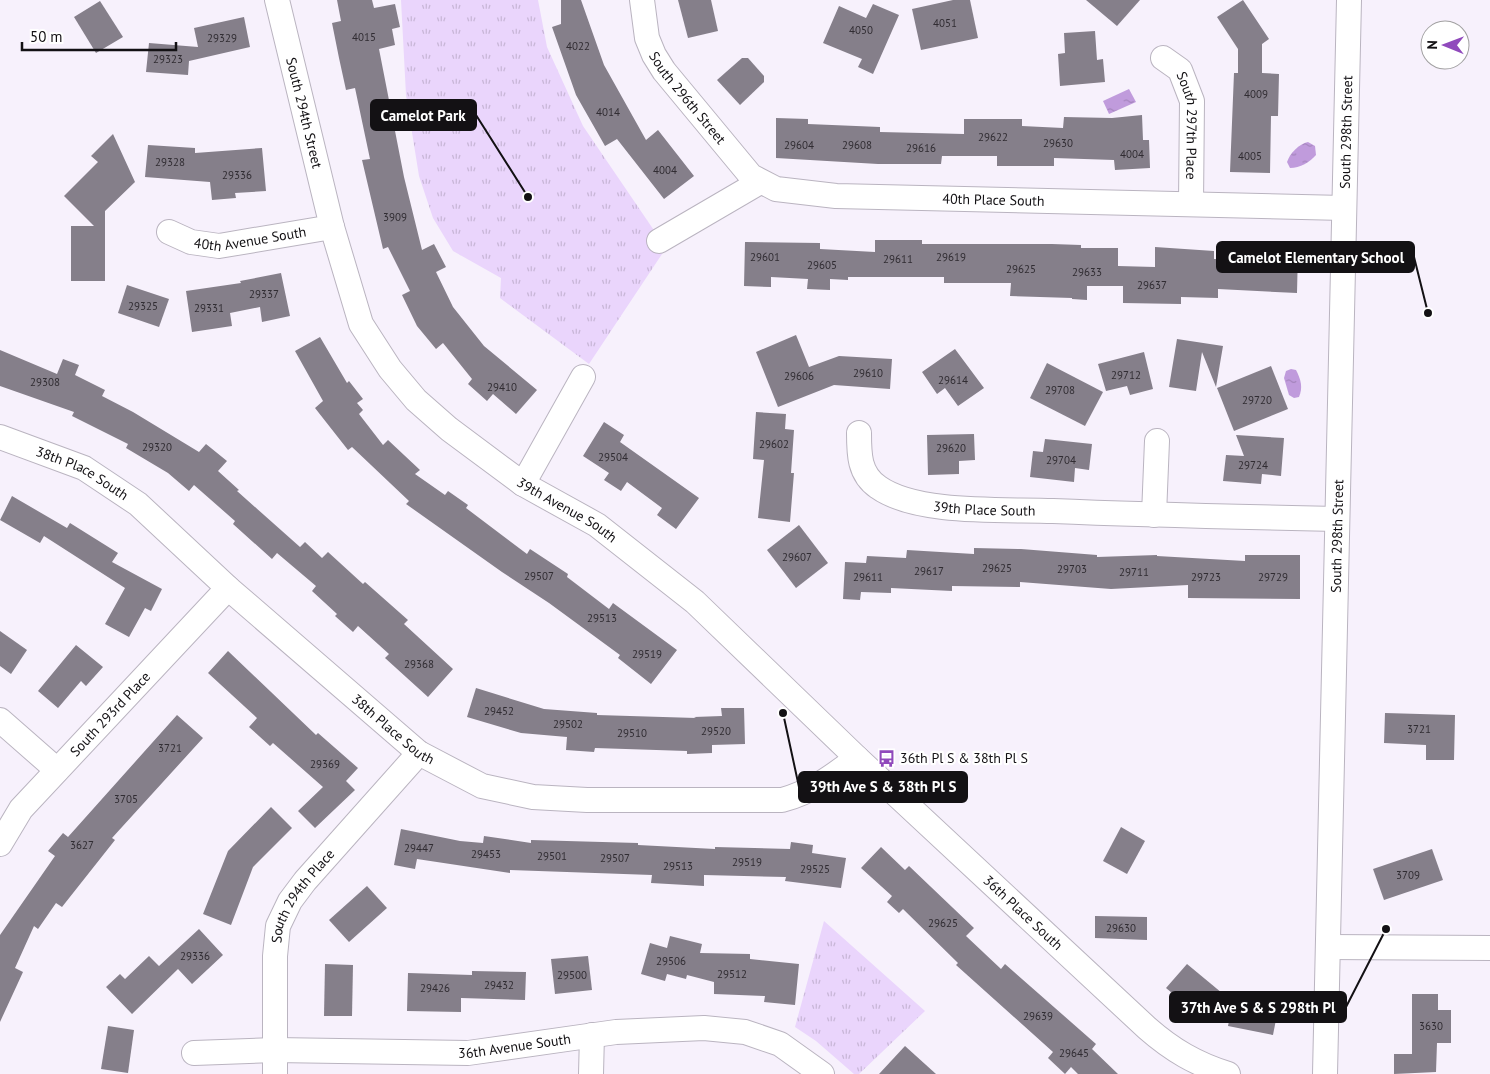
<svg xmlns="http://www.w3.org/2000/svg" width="1490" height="1074" viewBox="0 0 1490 1074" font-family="'PT Sans',sans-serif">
<defs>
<pattern id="park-tufts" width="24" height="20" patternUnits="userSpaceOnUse" patternTransform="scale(1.25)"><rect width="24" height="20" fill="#ead5fc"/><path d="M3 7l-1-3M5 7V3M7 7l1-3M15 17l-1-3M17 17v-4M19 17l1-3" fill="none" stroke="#c8b6d7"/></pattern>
<pattern id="water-ripples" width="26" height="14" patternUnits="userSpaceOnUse" patternTransform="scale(1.25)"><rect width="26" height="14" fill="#c09bdc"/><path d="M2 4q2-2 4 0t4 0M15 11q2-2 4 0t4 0" fill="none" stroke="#a484bc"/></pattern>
</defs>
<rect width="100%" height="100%" fill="#f7f1fc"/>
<g fill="url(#park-tufts)">
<polygon points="401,0 538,0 547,47 583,126 666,248 589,364 500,298 501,278 453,251 433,218 419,176 406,95"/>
<polygon points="824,921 925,1011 859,1074 854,1074 816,1041 795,1027"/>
</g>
<g fill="url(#water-ripples)">
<polygon points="1129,89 1136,102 1109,114 1103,101"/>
<path d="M1308 142 1315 146 1316 155C1310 162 1300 168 1290 168L1287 162C1290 153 1299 144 1308 142Z"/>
<path d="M1291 369 1296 370C1301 380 1303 387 1299 397L1294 398 1289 395 1284 378 1286 371Z"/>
</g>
<g fill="#857f8a">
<polygon points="337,0 372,0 374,8 395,4 400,27 392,29 395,45 379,49 404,177 422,250 434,244 446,267 436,272 453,307 484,346 537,390 516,414 493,394 487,401 468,384 472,379 443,343 436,349 417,326 402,295 410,291 388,247 383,249 362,160 370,159 355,88 346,90 339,58 332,23 341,21"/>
<polygon points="561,0 581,0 604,65 646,140 658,130 694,176 664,199 617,139 605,146 576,95 552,27 561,24"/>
<polygon points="678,0 711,0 718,31 688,38"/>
<polygon points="953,0 970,0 978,38 921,50 912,9"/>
<polygon points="1086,0 1140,0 1117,26"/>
<polygon points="1243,0 1269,39 1262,44 1262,73 1279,74 1278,116 1271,116 1270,173 1230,172 1234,73 1238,73 1238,49 1217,17"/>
<polygon points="100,1 123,37 96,53 74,17"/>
<polygon points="873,4 899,15 873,74 858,67 862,59 823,43 839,6 866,18"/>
<polygon points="244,17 250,47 189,61 188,75 146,72 149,43 198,47 194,28"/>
<polygon points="1095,31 1097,60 1103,59 1105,82 1060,86 1058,54 1065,53 1064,33"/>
<polygon points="742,58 748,58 764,76 764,82 740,105 717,80"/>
<polygon points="1142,115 1143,140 1149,140 1150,168 1115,170 1114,160 1054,158 1054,166 997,166 997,156 942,156 941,164 878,164 776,158 776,118 808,119 808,124 880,127 880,132 964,134 964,119 1022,119 1022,126 1063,128 1064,117 1112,118"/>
<polygon points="113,134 135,182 105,211 105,281 71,281 71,226 94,226 64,196 98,162 91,156"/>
<polygon points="148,145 195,148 195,153 262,148 266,191 235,193 236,198 212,200 210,182 145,177"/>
<polygon points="875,240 922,240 922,244 1052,244 1081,245 1081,248 1118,248 1118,266 1155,267 1155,247 1214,251 1214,259 1254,260 1254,251 1298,251 1297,293 1218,289 1218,298 1181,297 1181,304 1123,303 1123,286 1087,286 1087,300 1072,299 1072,298 1010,296 1011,283 944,283 944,277 848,277 848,280 830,279 830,290 807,289 808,279 771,277 771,287 744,286 745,242 820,243 820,249 875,252"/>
<polygon points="281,273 290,316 262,322 260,307 230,313 232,326 192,332 186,291 241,283 240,281"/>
<polygon points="127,285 169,299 159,327 118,313"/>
<polygon points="796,335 809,367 839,356 892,359 890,389 834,385 778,407 756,352"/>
<polygon points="320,337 347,383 349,381 363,399 357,403 363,410 359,414 383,445 388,440 420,470 415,474 445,495 448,491 468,505 466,508 527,554 530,549 568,574 567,577 609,609 613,603 677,650 651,684 618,658 620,655 549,603 502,572 406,504 409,501 352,447 348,450 315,408 323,401 295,351"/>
<polygon points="1177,339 1223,346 1216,387 1202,352 1196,391 1169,387"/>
<polygon points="955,349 984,388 958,406 945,388 937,394 922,372"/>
<polygon points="0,350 57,374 63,359 79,365 75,375 105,390 102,396 133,412 199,452 206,444 227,461 218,471 239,490 237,491 300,547 305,542 322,558 328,552 363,584 365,582 408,620 404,624 453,669 428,697 385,658 389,654 358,626 353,632 335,616 337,614 312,591 316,586 277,553 272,559 233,524 235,521 194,485 189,491 168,473 126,448 128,444 72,416 74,412 0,386"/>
<polygon points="1144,352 1153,389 1130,395 1127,386 1106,391 1098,364"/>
<polygon points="1047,363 1103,392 1085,426 1030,398"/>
<polygon points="1271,366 1288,409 1234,431 1217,388"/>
<polygon points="756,412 786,414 785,429 794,430 791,473 794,473 790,522 758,518 764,460 753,459"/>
<polygon points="604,422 624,435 620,442 699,498 676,529 657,515 662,508 627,482 621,491 604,480 609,473 583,456"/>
<polygon points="974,434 975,460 959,461 959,474 928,475 927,435"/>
<polygon points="1236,435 1284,438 1281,476 1262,474 1261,484 1223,481 1226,455 1244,456"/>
<polygon points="1045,439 1092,444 1089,470 1075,468 1074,482 1030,477 1033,451 1043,452"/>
<polygon points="12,496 67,528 70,523 118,553 112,562 162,589 151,611 145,608 129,637 105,624 125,588 44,536 40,543 0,520"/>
<polygon points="799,525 828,563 796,588 767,550"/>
<polygon points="974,548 1021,549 1097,555 1097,557 1157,555 1157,556 1245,561 1245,555 1300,555 1300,599 1188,598 1188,585 1111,589 1020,582 1020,587 952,586 952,591 891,588 891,593 861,592 860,600 843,599 845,562 866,563 867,556 906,558 907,550 974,554"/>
<polygon points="0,631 27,650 11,674 0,666"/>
<polygon points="76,645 103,667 86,686 81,681 58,708 38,691"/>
<polygon points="228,651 316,735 318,733 358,768 346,781 355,790 315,828 298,811 323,787 273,743 270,746 249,727 257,718 208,673"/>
<polygon points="476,688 544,709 597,713 597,715 696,718 694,717 722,716 721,708 744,708 745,744 712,745 712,753 687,754 687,751 595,748 594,752 566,750 567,737 521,733 467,717"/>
<polygon points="1385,713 1455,715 1454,760 1426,760 1426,745 1384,743"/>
<polygon points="177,715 203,738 112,838 115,840 62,907 56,903 38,929 34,926 15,968 23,972 0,1022 0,935 55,856 48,851 63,833 68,837"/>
<polygon points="271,807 292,828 253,867 231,925 203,914 228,851"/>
<polygon points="1121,827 1145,841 1127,874 1103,861"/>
<polygon points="401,829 460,841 483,843 484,836 531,843 531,840 638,843 638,845 715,849 715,847 790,849 791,842 813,845 812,853 846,858 841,888 785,881 786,877 704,875 704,886 651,883 652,875 510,870 510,873 417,859 415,869 394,865"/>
<polygon points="881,847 905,870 909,866 974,928 966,936 1001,969 1005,964 1096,1044 1092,1049 1118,1074 1078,1074 1071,1067 1065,1074 1048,1058 1053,1052 956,965 958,963 903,909 899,913 887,902 892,896 861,868"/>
<polygon points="1432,849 1443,880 1384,900 1373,869"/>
<polygon points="367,886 387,908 349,942 329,920"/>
<polygon points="1095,916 1147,917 1147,940 1095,938"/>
<polygon points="199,929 223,955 192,984 178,969 132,1014 106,987 120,974 125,979 149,956 159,966"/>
<polygon points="670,936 702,944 700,953 750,954 750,959 799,964 795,1005 764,1002 765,996 714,994 714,982 687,975 686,979 667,974 665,981 641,974 650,943 667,948"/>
<polygon points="588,956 592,990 555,994 551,959"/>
<polygon points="325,964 353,965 352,1016 324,1016"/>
<polygon points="1187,964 1222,993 1201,1017 1166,988"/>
<polygon points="472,971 526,972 525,1000 461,998 461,1012 407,1011 408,973 472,975"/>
<polygon points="1412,994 1438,994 1438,1010 1451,1010 1451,1043 1437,1043 1436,1072 1394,1074 1394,1054 1412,1054"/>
<polygon points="1234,996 1279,1004 1273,1035 1228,1026"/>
<polygon points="108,1026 134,1030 128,1073 101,1069"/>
<polygon points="905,1046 936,1074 879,1074"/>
</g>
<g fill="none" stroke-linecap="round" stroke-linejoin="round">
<defs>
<g id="minor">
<path id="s1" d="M277 0 332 227 361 324 390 369 416 400 449 429 523 484 597 525 695 602 857 758 1147 1028C1172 1050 1196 1064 1228 1074"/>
<path id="s2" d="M642 0 647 38 654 55 664 71 751 176 776 189 836 196 1344 208"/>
<path id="s3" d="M1163 58 1180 70 1192 101 1191 203"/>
<path id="s4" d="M169 232 191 242 219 246 332 227"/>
<polyline points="659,241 760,182"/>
<path id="s5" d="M859 433C859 454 859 474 878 487 917 515 1005 509 1053 511 1148 515 1242 517 1337 519"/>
<path id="s6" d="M0 437 84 468 138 504 228 588 419 753 482 786 533 797 587 800H782C812 792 833 776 857 758"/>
<polyline points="523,484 583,377"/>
<polyline points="1154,515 1157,441"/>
<polyline points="0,720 57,770"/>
<path id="s7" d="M0 844 21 809 228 588"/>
<polyline points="1328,947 1490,948"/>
<path id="s8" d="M194 1053 275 1050 468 1053 616 1032 704 1028 745 1032 780 1044 822 1074"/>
<path id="s9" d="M275 1074V956L278 926 290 901 305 881 419 753"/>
<polyline points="591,1074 592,1035"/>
<path id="s10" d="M1325 1074 1349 0"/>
</g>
</defs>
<use href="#minor" stroke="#bab4c0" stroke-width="26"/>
<use href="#minor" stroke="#fff" stroke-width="24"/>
</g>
<defs>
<symbol id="bus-bare" viewBox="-9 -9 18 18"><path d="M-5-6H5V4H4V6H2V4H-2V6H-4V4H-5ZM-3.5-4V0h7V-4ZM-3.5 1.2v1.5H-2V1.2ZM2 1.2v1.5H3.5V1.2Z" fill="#9049bc" stroke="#fff" stroke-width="2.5" paint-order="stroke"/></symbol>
</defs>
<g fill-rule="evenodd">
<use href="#bus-bare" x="874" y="746" width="25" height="25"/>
</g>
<g text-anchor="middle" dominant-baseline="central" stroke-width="4.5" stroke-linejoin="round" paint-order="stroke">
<g font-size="11" fill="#302c32">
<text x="945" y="23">4051</text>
<text x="861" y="30">4050</text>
<text x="364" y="37">4015</text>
<text x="222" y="38">29329</text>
<text x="578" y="46">4022</text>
<text x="168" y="59">29323</text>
<text x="1256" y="94">4009</text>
<text x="608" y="112">4014</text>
<text x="993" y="137">29622</text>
<text x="1058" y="143">29630</text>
<text x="799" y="145">29604</text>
<text x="857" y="145">29608</text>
<text x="921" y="148">29616</text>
<text x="1132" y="154">4004</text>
<text x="1250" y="156">4005</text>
<text x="170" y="162">29328</text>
<text x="665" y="170">4004</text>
<text x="237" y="175">29336</text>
<text x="395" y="217">3909</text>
<text x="765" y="257">29601</text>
<text x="951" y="257">29619</text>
<text x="898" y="259">29611</text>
<text x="822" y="265">29605</text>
<text x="1021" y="269">29625</text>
<text x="1087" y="272">29633</text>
<text x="1152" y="285">29637</text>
<text x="264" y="294">29337</text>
<text x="143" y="306">29325</text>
<text x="209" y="308">29331</text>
<text x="868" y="373">29610</text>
<text x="1126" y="375">29712</text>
<text x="799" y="376">29606</text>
<text x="953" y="380">29614</text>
<text x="45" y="382">29308</text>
<text x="502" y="387">29410</text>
<text x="1060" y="390">29708</text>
<text x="1257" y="400">29720</text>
<text x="774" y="444">29602</text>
<text x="157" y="447">29320</text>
<text x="951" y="448">29620</text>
<text x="613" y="457">29504</text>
<text x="1061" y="460">29704</text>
<text x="1253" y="465">29724</text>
<text x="797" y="557">29607</text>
<text x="997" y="568">29625</text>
<text x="1072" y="569">29703</text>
<text x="929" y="571">29617</text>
<text x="1134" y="572">29711</text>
<text x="539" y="576">29507</text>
<text x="868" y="577">29611</text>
<text x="1206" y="577">29723</text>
<text x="1273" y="577">29729</text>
<text x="602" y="618">29513</text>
<text x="647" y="654">29519</text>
<text x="419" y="664">29368</text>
<text x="499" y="711">29452</text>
<text x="568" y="724">29502</text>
<text x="1419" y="729">3721</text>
<text x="716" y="731">29520</text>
<text x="632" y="733">29510</text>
<text x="170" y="748">3721</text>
<text x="325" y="764">29369</text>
<text x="126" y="799">3705</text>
<text x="82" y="845">3627</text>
<text x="419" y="848">29447</text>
<text x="486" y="854">29453</text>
<text x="552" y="856">29501</text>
<text x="615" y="858">29507</text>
<text x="747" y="862">29519</text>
<text x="678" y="866">29513</text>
<text x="815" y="869">29525</text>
<text x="1408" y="875">3709</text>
<text x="943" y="923">29625</text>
<text x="1121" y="928">29630</text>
<text x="195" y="956">29336</text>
<text x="671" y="961">29506</text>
<text x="732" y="974">29512</text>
<text x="572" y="975">29500</text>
<text x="499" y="985">29432</text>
<text x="435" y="988">29426</text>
<text x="1038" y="1016">29639</text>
<text x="1431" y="1026">3630</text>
<text x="1074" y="1053">29645</text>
</g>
<g font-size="14" fill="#131114" stroke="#fff">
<text stroke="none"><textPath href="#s2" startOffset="111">South 296th Street</textPath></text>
<text stroke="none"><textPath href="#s1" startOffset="116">South 294th Street</textPath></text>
<text stroke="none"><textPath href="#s3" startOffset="78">South 297th Place</textPath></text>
<text stroke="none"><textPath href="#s10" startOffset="942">South 298th Street</textPath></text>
<text stroke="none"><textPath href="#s2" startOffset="458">40th Place South</textPath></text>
<text stroke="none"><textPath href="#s4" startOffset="84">40th Avenue South</textPath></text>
<text stroke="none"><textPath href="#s6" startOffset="90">38th Place South</textPath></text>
<text stroke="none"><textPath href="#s5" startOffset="170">39th Place South</textPath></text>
<text stroke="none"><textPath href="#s1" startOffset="616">39th Avenue South</textPath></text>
<text stroke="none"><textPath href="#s10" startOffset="538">South 298th Street</textPath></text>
<text stroke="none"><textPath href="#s7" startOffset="171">South 293rd Place</textPath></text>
<text stroke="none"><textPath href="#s6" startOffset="495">38th Place South</textPath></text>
<text stroke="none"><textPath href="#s9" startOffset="186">South 294th Place</textPath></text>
<text stroke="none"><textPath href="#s1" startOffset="1226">36th Place South</textPath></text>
<text stroke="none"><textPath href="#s8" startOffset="321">36th Avenue South</textPath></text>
</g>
<g font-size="14" fill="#131114" stroke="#fff" text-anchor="start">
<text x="900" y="758">36th Pl S &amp; 38th Pl S</text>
</g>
</g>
<path fill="none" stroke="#131114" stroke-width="2" d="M528 197L476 115M1428 313L1414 257M783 713L799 787M1386 929L1346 1007"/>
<g fill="#131114" stroke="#fff" stroke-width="2">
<circle cx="528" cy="197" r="5"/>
<circle cx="1428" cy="313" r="5"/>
<circle cx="783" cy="713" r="5"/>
<circle cx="1386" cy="929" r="5"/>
</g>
<g fill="#131114" stroke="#131114" stroke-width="2">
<rect x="371" y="100" width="105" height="30" rx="5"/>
<rect x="1217" y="242" width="197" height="30" rx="5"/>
<rect x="799" y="772" width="168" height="30" rx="5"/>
<rect x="1170" y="992" width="176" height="30" rx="5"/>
</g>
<g font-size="15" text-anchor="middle" font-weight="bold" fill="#fff">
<text x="423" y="121">Camelot Park</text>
<text x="1316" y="263">Camelot Elementary School</text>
<text x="883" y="792">39th Ave S &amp; 38th Pl S</text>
<text x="1258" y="1013">37th Ave S &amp; S 298th Pl</text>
</g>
<g transform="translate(1445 45) rotate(271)"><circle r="24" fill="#ffffff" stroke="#a1a0a1"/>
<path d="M0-4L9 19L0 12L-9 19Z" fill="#9049bc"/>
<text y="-8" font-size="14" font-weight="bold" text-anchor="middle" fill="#131114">N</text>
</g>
<path d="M22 42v8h154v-8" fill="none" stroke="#131114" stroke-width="2.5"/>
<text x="30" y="42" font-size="15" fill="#131114" stroke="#ffffff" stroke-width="4" paint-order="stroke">50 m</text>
</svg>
